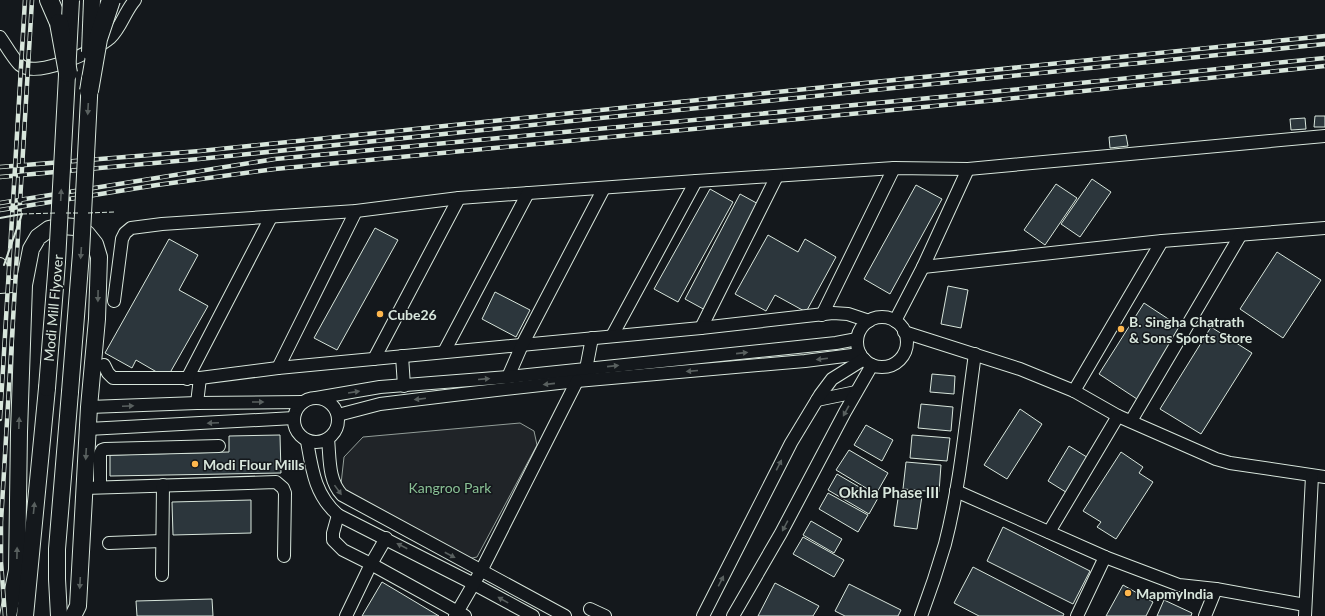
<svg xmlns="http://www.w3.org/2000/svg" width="1325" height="616" viewBox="0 0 1325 616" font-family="Lato,sans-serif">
<rect width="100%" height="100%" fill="#14181c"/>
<polygon fill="#202428" stroke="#939e99" points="520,423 534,431 537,445 477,557 463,560 351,497 341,484 344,457 363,437"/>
<g fill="#2c363c" stroke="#d8e6dc">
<polygon points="1315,116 1325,116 1325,127 1314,127"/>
<polygon points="1305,118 1306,129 1291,130 1290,119"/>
<polygon points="1126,135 1128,146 1110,148 1109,137"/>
<polygon points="1092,179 1111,192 1080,237 1061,224"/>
<polygon points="1056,184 1077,198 1045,245 1024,230"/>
<polygon points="916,185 942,199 890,294 864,279"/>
<polygon points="710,189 733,202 678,302 654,289"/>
<polygon points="740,194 762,206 707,311 685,299"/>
<polygon points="375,228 398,240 337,350 314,338"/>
<polygon points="768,235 798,252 805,239 836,257 806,312 775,295 766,311 735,294"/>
<polygon points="169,239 198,255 179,290 208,306 167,378 136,360 132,368 105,353"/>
<polygon points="1277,252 1321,280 1283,338 1240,309"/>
<polygon points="948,286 968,290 961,328 941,324"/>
<polygon points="495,292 530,310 516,337 482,319"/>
<polygon points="1144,303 1182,328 1137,399 1099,374"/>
<polygon points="1211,327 1252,353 1201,434 1160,409"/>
<polygon points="932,374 955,376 954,394 930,392"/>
<polygon points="921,404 953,407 951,431 918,428"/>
<polygon points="1020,409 1042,424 1007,479 984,465"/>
<polygon points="866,425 893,440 882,461 854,445"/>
<polygon points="280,435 281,473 110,476 110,455 229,452 229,436"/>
<polygon points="912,435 950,438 947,461 910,458"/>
<polygon points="1069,446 1090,459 1069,494 1048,481"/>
<polygon points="849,450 888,473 876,494 836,470"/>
<polygon points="1121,452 1143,467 1139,473 1153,482 1116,539 1097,527 1101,522 1083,511"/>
<polygon points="906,462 941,465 939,492 903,489"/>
<polygon points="837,474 878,498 869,514 828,490"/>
<polygon points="899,492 922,496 917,529 894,526"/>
<polygon points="828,493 868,515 858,532 819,509"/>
<polygon points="251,500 251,533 173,535 172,502"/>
<polygon points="811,521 842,539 834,553 803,535"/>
<polygon points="1003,527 1090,571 1073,604 987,561"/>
<polygon points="803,537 844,560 834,577 793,554"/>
<polygon points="973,567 1064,614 1063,616 979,616 954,603"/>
<polygon points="382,582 439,616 362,616"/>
<polygon points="775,583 819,606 813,616 758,616"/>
<polygon points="849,584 901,610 898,616 845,616 835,611"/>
<polygon points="1123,585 1153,602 1146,616 1106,616"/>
<polygon points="212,599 213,616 137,616 136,601"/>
<polygon points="1164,600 1192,613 1191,616 1157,616"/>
</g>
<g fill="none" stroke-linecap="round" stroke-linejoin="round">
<defs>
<g id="minor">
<path d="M0 37C5 44 14 60 20 65 37 79 95 51 110 38 121 28 125 11 135 0"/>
<polyline points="0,264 6,286"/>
<polyline points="923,267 1162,241 1325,228"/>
<polyline points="0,287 24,285"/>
<polyline points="114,301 122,239 125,233 131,228 162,224 356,211 459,198 696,181 894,168 968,169 1325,136"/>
<polyline points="822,315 894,168"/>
<circle cx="882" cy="342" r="25"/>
<polyline points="895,321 923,267 968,169"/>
<polyline points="701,328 777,176"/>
<polyline points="904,332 1020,369 1074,391 1118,416 1216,459 1230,463 1325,477"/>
<polyline points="612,336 696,181"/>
<polyline points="444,352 528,193"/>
<polyline points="402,356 404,386"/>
<polyline points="374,359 459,198"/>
<polyline points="104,365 108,373 113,378 200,378 278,368 701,328 833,313 848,314 869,321"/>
<polyline points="278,368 356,211"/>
<polyline points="586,369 592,338"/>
<polyline points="508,377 522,345 604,188"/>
<polyline points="187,379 271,217"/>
<polyline points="1074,391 1162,241"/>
<circle cx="316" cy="420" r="22"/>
<polyline points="316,398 380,387 508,377 836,343 857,339"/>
<polyline points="817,400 856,392"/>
<polyline points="197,403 200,378"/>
<polyline points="89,407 197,403 303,402"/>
<polyline points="338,415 380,404 462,394 577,381 805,361 860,354"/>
<polyline points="1131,421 1240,236"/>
<polyline points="88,429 294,418"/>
<path d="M328 439C330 458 328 480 342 495L565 616"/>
<path d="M307 441C312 470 315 495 338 515L474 584 533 616"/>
<polyline points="100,487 100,454 102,450 105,449 219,446"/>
<polyline points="85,488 276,482 283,488 285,493 284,556"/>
<polyline points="956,491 1105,557 1179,585 1216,589 1305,605"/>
<polyline points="338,515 333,533 333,540 343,550 371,564 465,616"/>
<polyline points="1049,532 1118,416"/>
<polyline points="109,543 162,541"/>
<polyline points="162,575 163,485"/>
<polyline points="590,609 605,616"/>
<polyline points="346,616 371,564 386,538"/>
<polyline points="455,616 481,571 577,381"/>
<polyline points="703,616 791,443 820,395 832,379 864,359"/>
<polyline points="733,616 781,533 845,412 872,365"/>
<path d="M921 616C930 592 938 568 945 544 961 482 966 417 975 354"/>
<polyline points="1077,616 1105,557"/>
<polyline points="1205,616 1216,589"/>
<polyline points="1305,616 1312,476"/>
</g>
<g id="major">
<polyline points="8,616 17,570 19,432 24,285 31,249 38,237 49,229 62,226 75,227 87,234 95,244 99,257 97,319 89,407 78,606 73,616"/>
<polyline points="25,616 47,388"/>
<polyline points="59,616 57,579 57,549 70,392"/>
</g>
<polyline id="highway" points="49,0 59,23"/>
</defs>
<use href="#minor" stroke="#d8e6dc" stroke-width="14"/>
<use href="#major" stroke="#d8e6dc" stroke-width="18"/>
<use href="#highway" stroke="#d8e6dc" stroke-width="20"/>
<use href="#minor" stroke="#14181c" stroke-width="12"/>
<use href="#major" stroke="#14181c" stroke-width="16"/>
<use href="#highway" stroke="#14181c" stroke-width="18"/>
<defs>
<g id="rail">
<polyline points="0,167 200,151 1325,36"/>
<polyline points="0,177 199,159 1325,44"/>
<polyline points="0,203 275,159 962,95 1325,58"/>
<polyline points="0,210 157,185 275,169 997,100 1325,66"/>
<polyline points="0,419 25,0"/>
<polyline points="5,616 1,562 1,522 32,0"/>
</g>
</defs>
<use href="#rail" stroke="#d8e6dc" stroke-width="4.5"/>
<use href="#rail" stroke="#14181c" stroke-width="3" stroke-dasharray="9" stroke-linecap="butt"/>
<defs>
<g id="major-bridge">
<polyline points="90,52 92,0"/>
<polyline points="47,388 57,262 71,0"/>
<polyline points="70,392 81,253 90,78"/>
</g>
<g id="highway-bridge">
<polyline points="59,23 68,73"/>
<polyline points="89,91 98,39 111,0"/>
</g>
</defs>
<use href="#major-bridge" stroke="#d8e6dc" stroke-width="18" stroke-linecap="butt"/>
<use href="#highway-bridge" stroke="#d8e6dc" stroke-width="20" stroke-linecap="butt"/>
<use href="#major-bridge" stroke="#14181c" stroke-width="16"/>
<use href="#highway-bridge" stroke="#14181c" stroke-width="18"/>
<g stroke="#d8e6dc" stroke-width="1" stroke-dasharray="5 2" stroke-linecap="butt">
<polyline points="66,213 78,213"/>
<polyline points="88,213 114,212"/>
<polyline points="22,214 56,213"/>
</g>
<polyline stroke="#d8e6dc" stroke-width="2" points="0,218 22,214 4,265"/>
</g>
<defs><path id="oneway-solid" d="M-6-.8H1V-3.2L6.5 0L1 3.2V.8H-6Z"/></defs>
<g fill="#59605f">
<use href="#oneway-solid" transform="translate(88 109) rotate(93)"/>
<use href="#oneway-solid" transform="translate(61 195) rotate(-87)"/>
<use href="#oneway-solid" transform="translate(81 253) rotate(94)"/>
<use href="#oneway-solid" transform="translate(98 296) rotate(91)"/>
<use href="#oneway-solid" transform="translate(742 353) rotate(-6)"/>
<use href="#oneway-solid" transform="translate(822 359) rotate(173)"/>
<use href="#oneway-solid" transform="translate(613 366) rotate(-6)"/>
<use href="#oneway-solid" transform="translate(692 371) rotate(175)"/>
<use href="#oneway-solid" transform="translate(484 379) rotate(-5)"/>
<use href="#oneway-solid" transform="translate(549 384) rotate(174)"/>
<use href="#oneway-solid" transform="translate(354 392) rotate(-9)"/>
<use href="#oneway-solid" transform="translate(420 399) rotate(173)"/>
<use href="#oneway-solid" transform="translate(258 402)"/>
<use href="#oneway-solid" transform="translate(128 406) rotate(-2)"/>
<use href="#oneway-solid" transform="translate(846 411) rotate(119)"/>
<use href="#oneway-solid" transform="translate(19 423) rotate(-88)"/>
<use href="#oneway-solid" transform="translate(213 423) rotate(177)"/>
<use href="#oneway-solid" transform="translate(86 454) rotate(93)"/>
<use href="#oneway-solid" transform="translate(779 465) rotate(-63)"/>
<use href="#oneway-solid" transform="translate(338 490) rotate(54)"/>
<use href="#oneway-solid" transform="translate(34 508) rotate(-84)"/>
<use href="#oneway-solid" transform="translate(785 526) rotate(118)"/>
<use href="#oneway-solid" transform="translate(402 546) rotate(-153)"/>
<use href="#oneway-solid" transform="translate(17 553) rotate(-89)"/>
<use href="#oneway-solid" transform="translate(450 555) rotate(28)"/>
<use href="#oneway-solid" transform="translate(721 581) rotate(-63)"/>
<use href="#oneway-solid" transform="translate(80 583) rotate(93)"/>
<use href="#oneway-solid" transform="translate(503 600) rotate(-151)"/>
</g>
<g fill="#ffb74d" stroke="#14181c" stroke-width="1.5">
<circle cx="380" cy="314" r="4"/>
<circle cx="1121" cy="329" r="4"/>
<circle cx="195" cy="464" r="4"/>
<circle cx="1128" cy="593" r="4"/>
</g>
<g text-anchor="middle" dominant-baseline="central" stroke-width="3" stroke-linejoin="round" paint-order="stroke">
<g font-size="14" fill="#d8e6dc" stroke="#14181c">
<text transform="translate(53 308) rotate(-85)">Modi Mill Flyover</text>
</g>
<g font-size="14" font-weight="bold" fill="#d8e6dc" stroke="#14181c" text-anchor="start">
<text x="388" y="314">Cube26</text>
<text x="1129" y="321">B. Singha Chatrath<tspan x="1129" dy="16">&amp; Sons Sports Store</tspan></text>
<text x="203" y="464">Modi Flour Mills</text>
<text x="1136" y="593">MapmyIndia</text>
</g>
<g font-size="14" fill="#8ac095" stroke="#14181c">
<text x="450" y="487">Kangroo Park</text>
</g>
<g font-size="15" font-weight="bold" fill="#d8e6dc" stroke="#14181c">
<text x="889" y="492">Okhla Phase III</text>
</g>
</g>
</svg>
